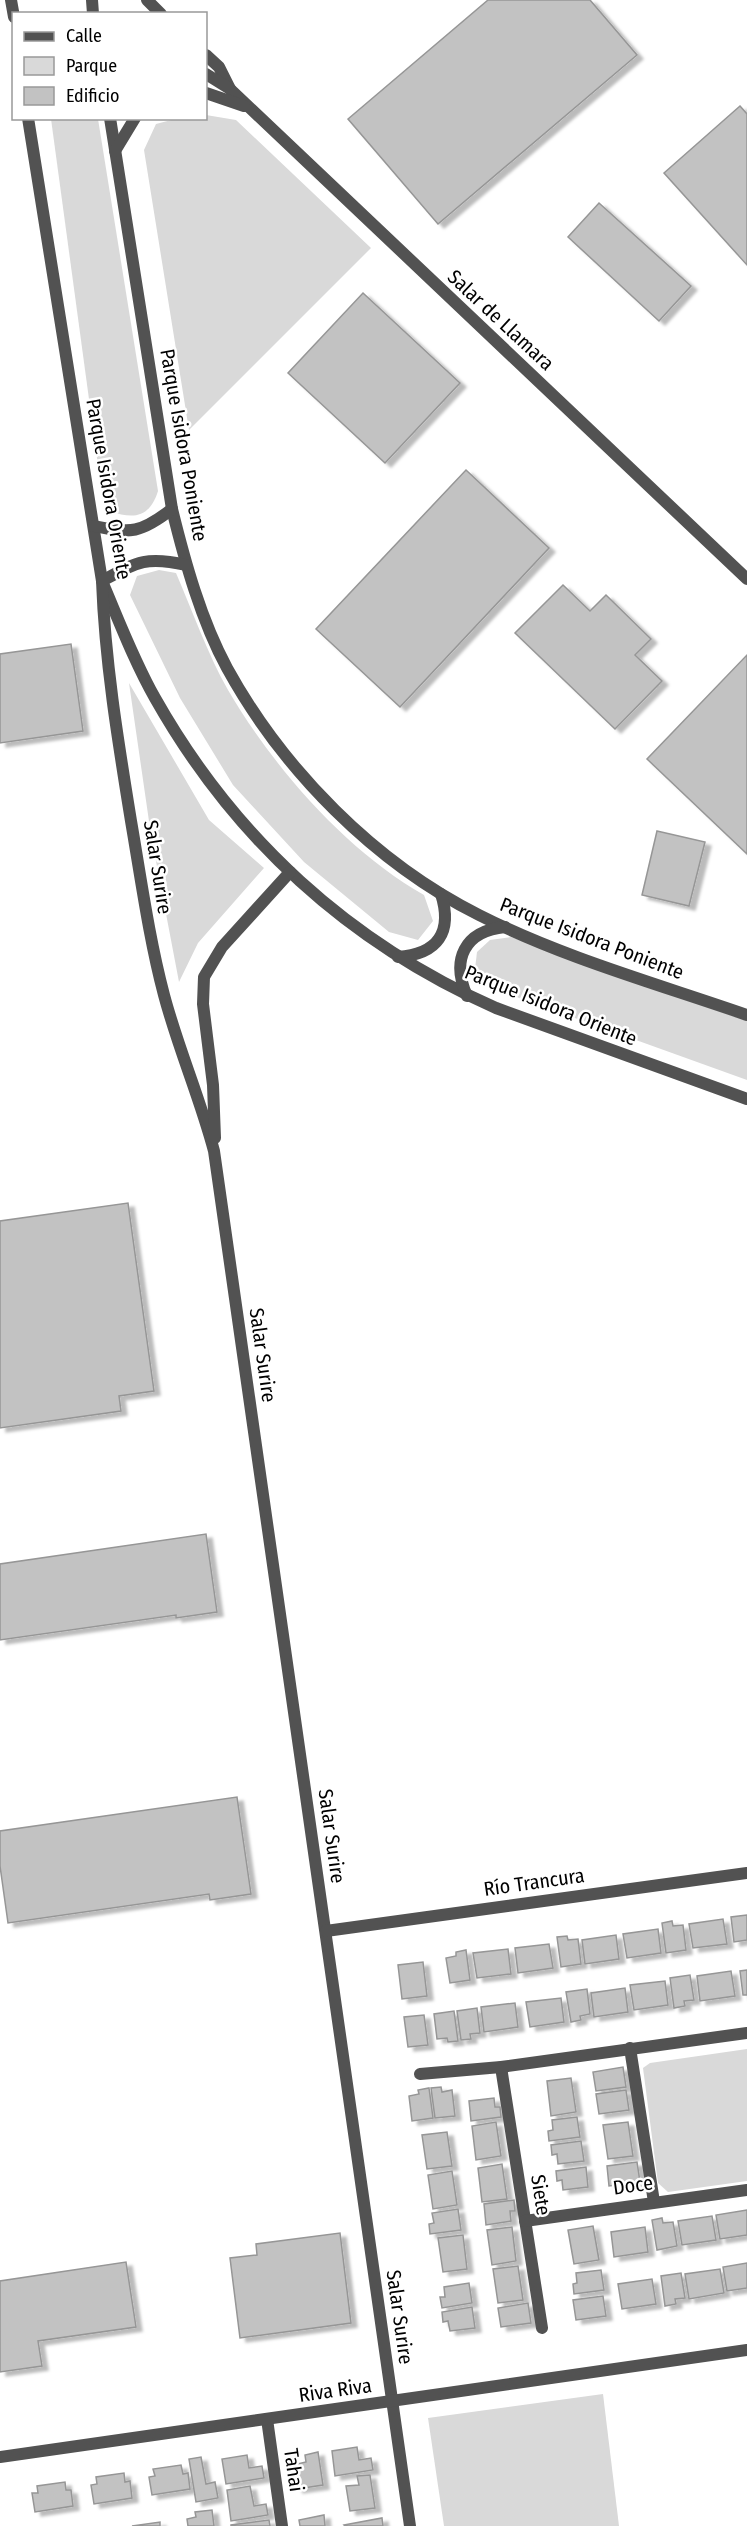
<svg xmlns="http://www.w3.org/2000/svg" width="747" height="2526" viewBox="0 0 747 2526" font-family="'Fira Sans Condensed',sans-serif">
<defs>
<filter id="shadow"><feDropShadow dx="6" dy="4" stdDeviation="1.5" flood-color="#0004"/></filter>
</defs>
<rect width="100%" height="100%" fill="#fff"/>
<g fill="#d9d9d9">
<polygon points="206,115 236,120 371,248 189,430 144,150 156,124 175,119 206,118"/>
<path d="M51 119H98L158 491C150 517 134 520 110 511L102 495Z"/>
<path d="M159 570 176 573C192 610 208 655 228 690 273 767 346 851 424 895L433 921 418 940 389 932 304 862 233 785 180 698 130 595 137 576Z"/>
<polygon points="129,683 209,820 264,868 198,943 179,982 151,835"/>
<polygon points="511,937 747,1021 747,1080 486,986 475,969 477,952 490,940"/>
<polygon points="747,2049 747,2181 668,2192 658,2183 643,2068 650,2063"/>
<polygon points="603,2394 619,2526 444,2526 428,2418"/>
</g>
<g fill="#c2c2c2" stroke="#969696" stroke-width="1.5" filter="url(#shadow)">
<polygon points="488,0 590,0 637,55 438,224 348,119"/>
<polygon points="740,106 747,114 747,265 664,173"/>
<polygon points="599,203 691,286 659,321 568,237"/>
<polygon points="363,293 460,383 385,463 288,373"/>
<polygon points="466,470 549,548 400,707 316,629"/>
<polygon points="563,585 590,611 606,595 651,639 635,655 662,681 615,729 515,633"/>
<polygon points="71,644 83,731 0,743 0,654"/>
<polygon points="747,655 747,854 647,759"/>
<polygon points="657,831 705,842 689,906 642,895"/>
<polygon points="128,1203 154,1391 119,1396 121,1411 0,1428 0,1221"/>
<polygon points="206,1534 217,1612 176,1618 176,1615 0,1640 0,1564"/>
<polygon points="237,1797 251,1894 210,1900 209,1894 8,1923 0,1866 0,1831"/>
<polygon points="747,1915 747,1940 734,1942 731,1917"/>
<polygon points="723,1919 727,1944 693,1948 689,1924"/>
<polygon points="672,1921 673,1926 683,1925 686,1950 666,1953 662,1923"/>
<polygon points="658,1929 661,1953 627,1958 623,1934"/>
<polygon points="616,1935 619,1959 585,1964 582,1940"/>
<polygon points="567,1936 568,1940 578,1939 581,1964 561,1967 557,1937"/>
<polygon points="549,1944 553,1968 518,1973 515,1948"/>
<polygon points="508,1949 511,1974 477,1978 473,1953"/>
<polygon points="466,1950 470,1980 450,1983 446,1958 456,1956 456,1952"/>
<polygon points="423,1962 427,1996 402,1999 398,1965"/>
<polygon points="747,1970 747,1995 743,1995 740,1971"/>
<polygon points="731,1971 735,1996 700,2001 697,1976"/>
<polygon points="690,1975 694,2000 684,2001 685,2006 674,2008 670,1978"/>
<polygon points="665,1981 668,2005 634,2010 630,1985"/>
<polygon points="625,1988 628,2012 594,2017 591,1993"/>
<polygon points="587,1989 590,2014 580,2016 581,2020 571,2022 566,1992"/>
<polygon points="561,1998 564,2022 530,2027 526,2002"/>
<polygon points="515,2003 518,2027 484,2032 481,2007"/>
<polygon points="477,2008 480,2033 470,2034 471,2039 461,2040 457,2011"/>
<polygon points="454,2011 458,2041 448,2042 447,2038 437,2039 434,2014"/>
<polygon points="424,2015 428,2045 408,2047 404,2017"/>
<polygon points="623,2067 626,2087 596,2091 593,2072"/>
<polygon points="571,2078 576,2112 551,2116 547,2081"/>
<polygon points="441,2087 442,2092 452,2090 455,2116 435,2118 431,2088"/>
<polygon points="429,2088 433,2118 412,2121 409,2096 419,2094 418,2090"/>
<polygon points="626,2090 629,2110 599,2114 596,2094"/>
<polygon points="494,2098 495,2107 500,2107 501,2117 471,2121 469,2101"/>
<polygon points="577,2117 580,2137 549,2141 548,2131 553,2130 552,2120"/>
<polygon points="496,2122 501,2156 476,2160 472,2126"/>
<polygon points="628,2122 633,2156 608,2159 603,2125"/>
<polygon points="447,2132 452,2166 427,2169 422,2135"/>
<polygon points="581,2141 584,2161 558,2164 557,2154 552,2155 551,2145"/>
<polygon points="637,2162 640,2182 609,2186 607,2166"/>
<polygon points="502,2164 507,2199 482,2202 478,2168"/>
<polygon points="586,2167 588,2187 563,2190 562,2180 557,2181 556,2171"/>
<polygon points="452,2171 457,2205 433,2209 428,2175"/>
<polygon points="514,2200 515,2211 510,2211 511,2221 486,2225 484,2204"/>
<polygon points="458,2209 461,2230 430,2234 429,2224 434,2223 432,2213"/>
<polygon points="747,2210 747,2235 720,2239 716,2215"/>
<polygon points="712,2216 716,2240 682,2245 678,2221"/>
<polygon points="662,2218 663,2223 673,2222 677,2246 657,2250 652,2220"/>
<polygon points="593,2226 599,2260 574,2264 568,2230"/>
<polygon points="512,2227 516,2261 492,2265 487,2230"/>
<polygon points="645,2227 648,2252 614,2257 611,2232"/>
<polygon points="340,2233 351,2323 240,2338 230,2258 257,2255 256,2244"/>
<polygon points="463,2235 467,2269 443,2272 438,2238"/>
<polygon points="126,2262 136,2327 38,2341 42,2366 0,2372 0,2281"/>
<polygon points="747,2263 747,2288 727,2291 723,2267"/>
<polygon points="518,2266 523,2300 498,2303 493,2269"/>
<polygon points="720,2269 724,2293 689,2299 685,2274"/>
<polygon points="601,2270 604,2290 574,2294 573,2284 577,2283 576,2273"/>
<polygon points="681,2273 685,2298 675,2299 676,2304 665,2306 661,2276"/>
<polygon points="652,2279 656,2304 622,2309 618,2284"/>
<polygon points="469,2283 472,2303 442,2308 440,2297 445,2297 444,2287"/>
<polygon points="603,2296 606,2316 576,2320 573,2300"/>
<polygon points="528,2303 531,2323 501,2327 498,2308"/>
<polygon points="472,2307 475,2328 450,2331 448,2321 443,2322 442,2312"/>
<polygon points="357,2447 359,2460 371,2458 373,2470 335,2476 332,2451"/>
<polygon points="318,2452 323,2485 297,2489 293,2465 306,2462 305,2455"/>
<polygon points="247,2455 249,2468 262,2466 264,2478 226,2484 222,2459"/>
<polygon points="201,2457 206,2484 215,2482 218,2498 196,2502 189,2459"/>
<polygon points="181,2465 183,2474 188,2473 190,2489 152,2495 149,2477 155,2476 153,2469"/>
<polygon points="124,2473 125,2482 130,2481 132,2498 94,2504 91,2485 97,2484 96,2477"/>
<polygon points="370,2475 375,2508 350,2511 346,2486 359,2485 357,2476"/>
<polygon points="65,2482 66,2490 71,2490 73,2506 35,2512 32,2493 38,2493 37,2486"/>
<polygon points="250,2486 254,2506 266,2504 268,2515 231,2521 227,2490"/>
<polygon points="212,2510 214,2526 188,2526 187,2519 196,2517 195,2512"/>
<polygon points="324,2515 325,2526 300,2526 299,2520"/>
<polygon points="382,2518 383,2526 345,2526 344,2525"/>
<polygon points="269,2520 270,2526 231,2526 231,2525"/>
<polygon points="160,2522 160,2526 132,2526"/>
</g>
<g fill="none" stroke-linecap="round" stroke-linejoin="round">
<g stroke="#525252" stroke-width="12">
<polyline points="11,0 14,17"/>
<polyline points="92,0 93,14"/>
<polyline points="147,0 161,14"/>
<polyline points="206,55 219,67 230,89"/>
<polyline points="206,74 230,89 747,579"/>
<polyline points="206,93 244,106"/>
<path d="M28 118 102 581C119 621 134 661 155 698 234 838 349 943 496 1008L747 1099"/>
<path d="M110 118 172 509C185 562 201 620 227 668 283 770 375 863 479 915 564 958 658 984 747 1015"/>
<polyline points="115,151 135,118"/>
<path d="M94 526C131 534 141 533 172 509"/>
<path d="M186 565C146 556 137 562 102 581 105 662 118 741 131 821 141 879 149 938 164 995 178 1048 200 1098 214 1151L410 2526"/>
<path d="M398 957C438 954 453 932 441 894"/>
<path d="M467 996C451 960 464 931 505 927"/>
<polyline points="215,1138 213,1085 203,1004 204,977 222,947 290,872"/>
<polyline points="326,1931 747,1873"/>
<polyline points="630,2048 654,2202"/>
<polyline points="501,2067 542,2328"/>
<polyline points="420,2074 501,2067 747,2033"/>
<polyline points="525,2221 747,2190"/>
<polyline points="267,2419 282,2526"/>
<polyline points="0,2457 747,2350"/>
</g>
</g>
<g text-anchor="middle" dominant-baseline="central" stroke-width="5" stroke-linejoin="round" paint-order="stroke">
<g font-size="20" fill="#000" stroke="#fff">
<text transform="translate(501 320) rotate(43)">Salar de Llamara</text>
<text transform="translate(184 445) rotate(80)">Parque Isidora Poniente</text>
<text transform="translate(109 489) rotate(80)">Parque Isidora Oriente</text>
<text transform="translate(158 867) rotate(81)">Salar Surire</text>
<text transform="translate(592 938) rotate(21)">Parque Isidora Poniente</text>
<text transform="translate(551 1005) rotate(22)">Parque Isidora Oriente</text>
<text transform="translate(263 1355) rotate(82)">Salar Surire</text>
<text transform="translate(332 1836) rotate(82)">Salar Surire</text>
<text transform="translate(534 1882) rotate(-8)">Río Trancura</text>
<text transform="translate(633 2185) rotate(-8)">Doce</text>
<text transform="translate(541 2195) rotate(81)">Siete</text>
<text transform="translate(400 2317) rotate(82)">Salar Surire</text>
<text transform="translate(335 2390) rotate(-8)">Riva Riva</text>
<text transform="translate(294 2470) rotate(82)">Tahai</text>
</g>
</g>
<rect x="12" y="12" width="195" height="108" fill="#ffffff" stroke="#999999" stroke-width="1.5"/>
<rect x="24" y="32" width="30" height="9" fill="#525252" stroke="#999999" stroke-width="1.5"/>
<text x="66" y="42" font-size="18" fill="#000000">Calle</text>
<rect x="24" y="57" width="30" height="18" fill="#d9d9d9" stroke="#999999" stroke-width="1.5"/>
<text x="66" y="72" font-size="18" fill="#000000">Parque</text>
<rect x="24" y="87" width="30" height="18" fill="#c2c2c2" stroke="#999999" stroke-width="1.5"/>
<text x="66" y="102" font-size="18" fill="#000000">Edificio</text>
</svg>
